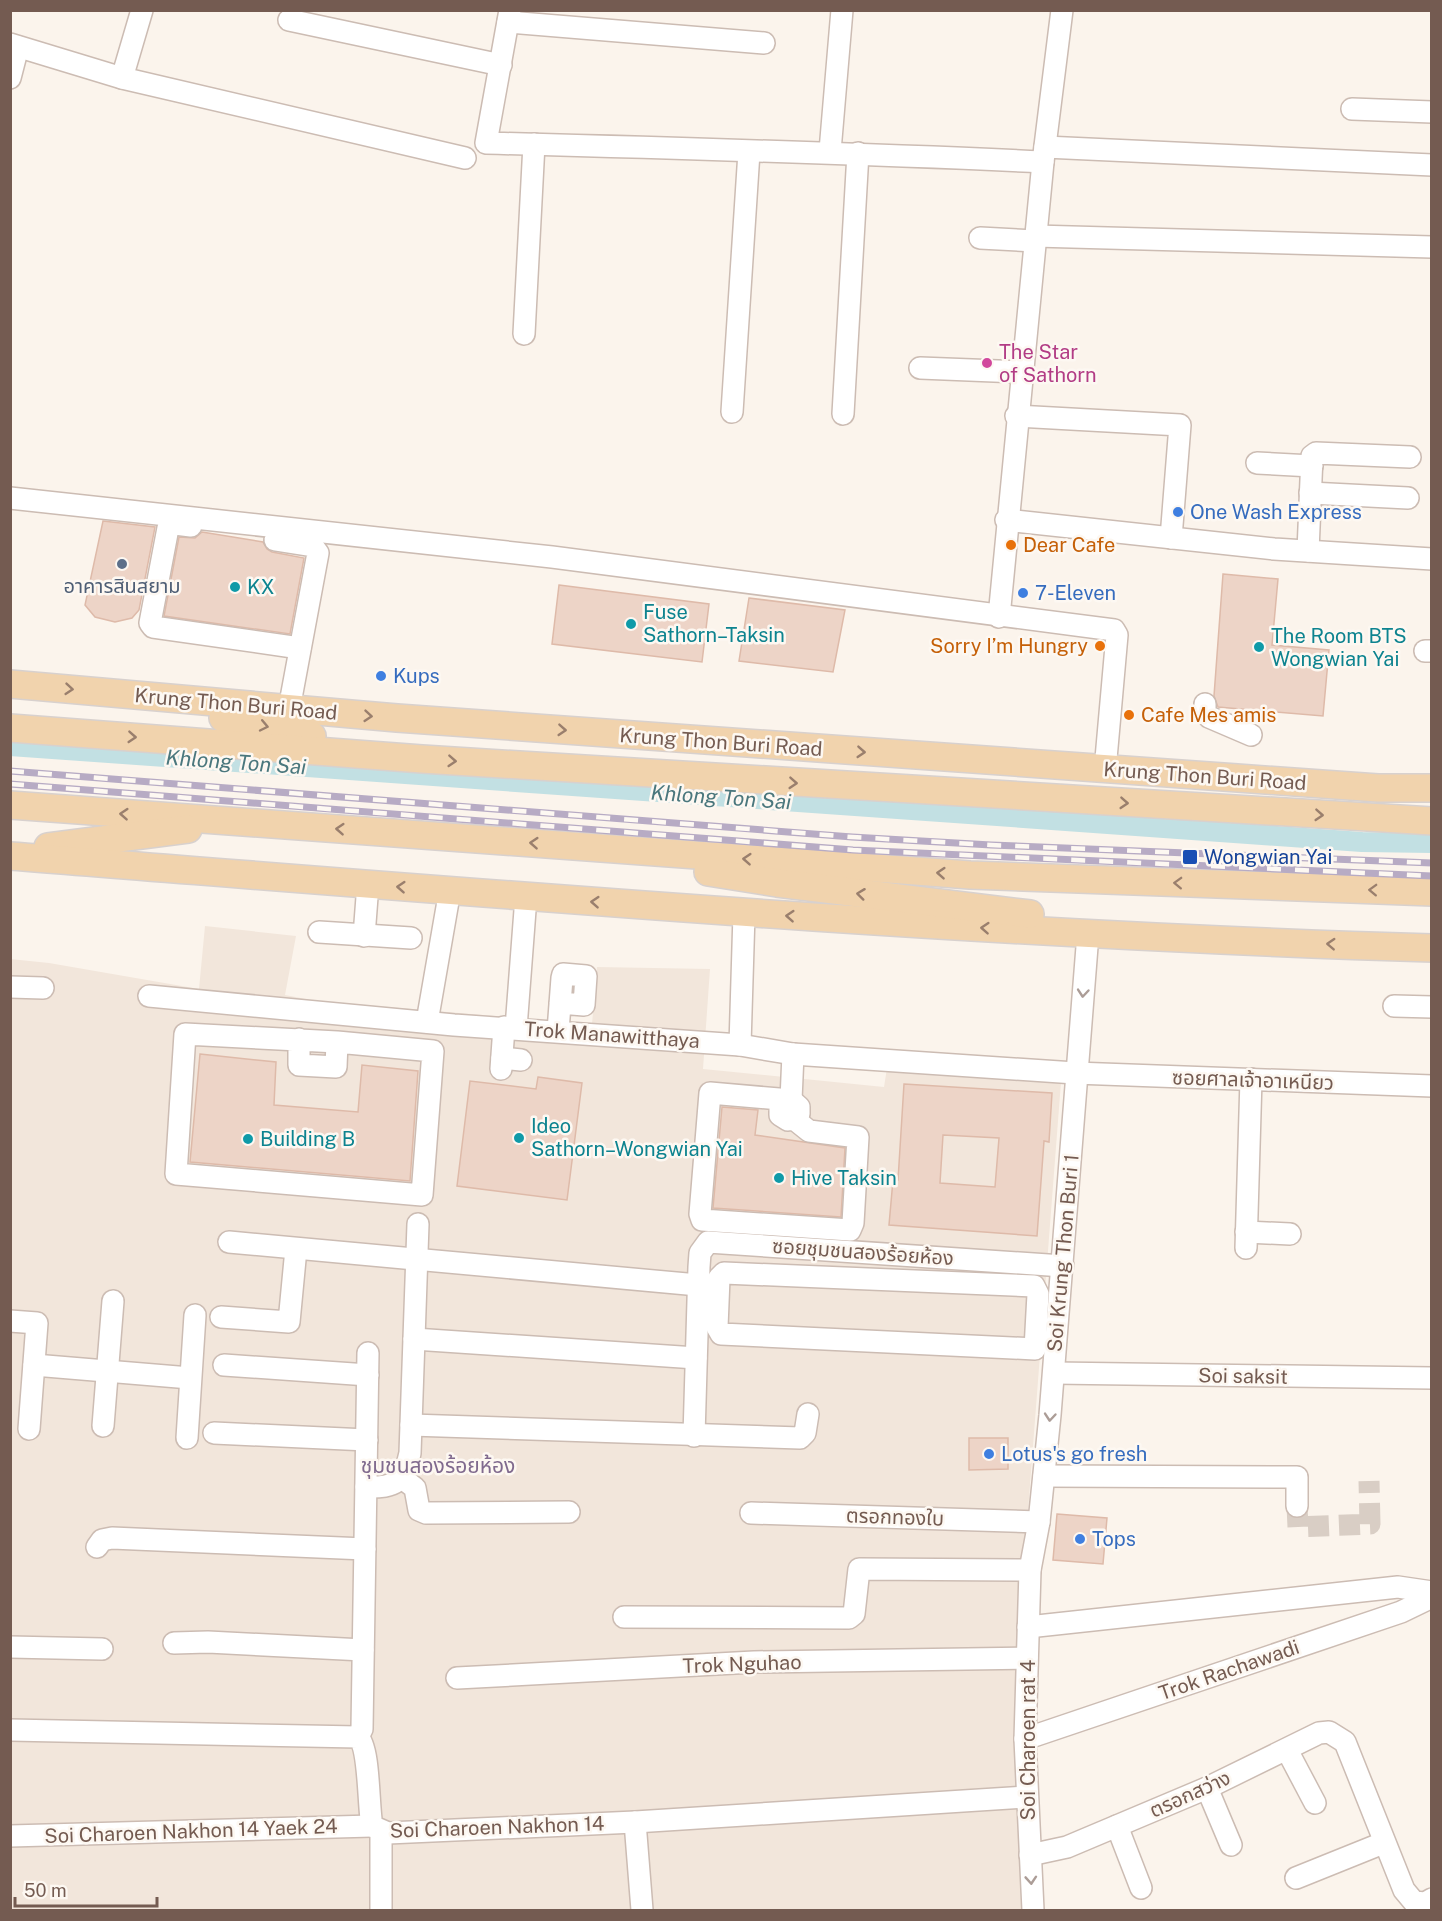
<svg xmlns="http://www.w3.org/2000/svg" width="1442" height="1921" viewBox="0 0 1442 1921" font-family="'Public Sans','Noto Sans Thai',sans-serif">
<rect width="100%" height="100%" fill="#fbf4ec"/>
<polygon fill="#f2e6db" points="205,926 296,936 285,995 316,1001 592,1024 597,967 710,969 703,1069 884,1087 887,1068 1061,1082 1019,1628 1025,1910 11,1910 10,959 49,963 199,989"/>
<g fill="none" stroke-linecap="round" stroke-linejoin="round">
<polyline stroke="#c2e0e3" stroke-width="20" points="10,746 1362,842 1432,843"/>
</g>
<g fill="#edd4c7" stroke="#debaa9" stroke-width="1.5" fill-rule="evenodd">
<polygon points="103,521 155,527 139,610 132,618 115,622 95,617 85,605"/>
<polygon points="202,532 263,542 267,549 272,552 304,558 290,634 164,616 179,537 195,538"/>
<polygon points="1223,574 1278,579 1272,645 1329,650 1323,716 1218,707 1214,696"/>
<polygon points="559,585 709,604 702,662 552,644"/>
<polygon points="749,598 845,610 833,672 739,661"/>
<polygon points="200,1054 276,1062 274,1105 358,1112 362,1065 418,1071 410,1181 190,1162"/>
<polygon points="538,1077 582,1083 567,1200 457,1186 470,1081 536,1089"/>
<path d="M904 1084 1052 1093 1049 1142 1044 1141 1037 1236 889 1225 893 1180H898ZM943 1135 999 1138 995 1187 940 1183Z"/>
<polygon points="722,1107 758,1110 755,1135 845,1148 841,1217 713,1208"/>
<polygon points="969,1438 1008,1438 1008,1469 969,1470"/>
<polygon points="1057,1514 1107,1518 1103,1564 1053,1560"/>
</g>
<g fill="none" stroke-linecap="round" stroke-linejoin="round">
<polyline stroke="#d9cec5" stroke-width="21" stroke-dasharray="21 10" stroke-linecap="butt" points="1297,1506 1298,1527 1370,1524 1369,1481"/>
<defs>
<g id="minor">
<path d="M510 10 486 143C672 148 857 153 1043 162"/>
<polyline points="289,20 501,65"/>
<polyline points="508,22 764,43"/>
<polyline points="10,44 122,78 465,158"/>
<polyline points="10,78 18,47"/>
<polyline points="122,78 142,10"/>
<polyline points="1352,109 1432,112"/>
<polyline points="1045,147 1432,165"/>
<polyline points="830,151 842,10"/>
<polyline points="1035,236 1432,247"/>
<polyline points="980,238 1035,241"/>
<polyline points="524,334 534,144"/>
<polyline points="920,368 1021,372"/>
<polyline points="732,412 749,152"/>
<polyline points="843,414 858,153"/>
<polyline points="1016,416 1180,425 1171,538"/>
<polyline points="1257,463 1312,466"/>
<polyline points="1310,493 1408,498"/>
<polyline points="10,498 552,557 1114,630 1117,635 1105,770"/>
<polyline points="1006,520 1274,549 1432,559"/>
<polyline points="191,526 175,524 168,528 150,623 153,627 300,648"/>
<polyline points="275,540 313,546 318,553 289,709"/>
<polyline points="1308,551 1312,456 1316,453 1410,457"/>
<polyline points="999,617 1043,162 1062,10"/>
<polyline points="1425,651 1432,651"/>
<polyline points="1205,704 1205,712 1209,717 1251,735"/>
<polyline points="319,932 411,938"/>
<polyline points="364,936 368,884"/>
<polyline points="10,987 43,988"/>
<polyline points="149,996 454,1025 740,1045 793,1054 1075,1073 1432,1086"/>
<polyline points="1394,1006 1432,1007"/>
<polyline points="427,1022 450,890"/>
<polyline points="516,1028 526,897"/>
<polyline points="558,1031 562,978 563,974 586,976 584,1005 560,1003"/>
<polyline points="299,1039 299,1065 336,1067 337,1042 185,1034 176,1174 422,1195 433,1051 337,1042"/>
<polyline points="740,1045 744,914"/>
<polyline points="502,1058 521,1060"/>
<polyline points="501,1069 504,1027"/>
<polyline points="791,1100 793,1054"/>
<polyline points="784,1101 780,1106 780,1115 788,1120 794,1119 799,1114 799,1107 791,1100 710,1093 700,1214 702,1220 850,1230 853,1223 858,1137 809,1131 794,1119"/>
<polyline points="1246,1232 1290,1234"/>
<polyline points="229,1242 698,1285"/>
<polyline points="1246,1248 1251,1079"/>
<polygon points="724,1273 1034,1286 1038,1294 1035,1349 721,1334 717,1327 719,1278"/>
<polyline points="221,1317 289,1322 296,1249"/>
<polyline points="10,1321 37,1323 29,1429"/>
<polyline points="414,1339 696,1358"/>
<polyline points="34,1365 190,1378"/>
<polyline points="224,1365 368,1375"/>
<polyline points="1054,1373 1432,1378"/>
<polyline points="411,1425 800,1438 805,1433 808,1414"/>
<polyline points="103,1426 113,1301"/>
<polyline points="214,1433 367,1440"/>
<polyline points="694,1436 699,1267 700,1253 708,1242 1063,1266"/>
<polyline points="187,1438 195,1315"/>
<polyline points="1044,1476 1297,1477 1297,1506"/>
<polyline points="402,1478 415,1488 419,1510 426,1513 569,1512"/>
<path d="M366 1487C396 1488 404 1482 410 1453L418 1224"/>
<polyline points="751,1513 1039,1522"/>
<polyline points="97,1547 102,1540 112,1538 365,1549"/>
<polyline points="624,1617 849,1618 854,1614 859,1569 1030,1570"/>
<polyline points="1028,1627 1398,1587 1432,1592"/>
<polyline points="174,1643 208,1642 363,1650"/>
<polyline points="10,1647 102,1649"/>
<polyline points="457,1678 754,1662 1027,1658"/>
<path d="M10 1730 358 1737C370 1748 368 1807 372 1826L388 1833 635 1822 1026 1797"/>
<polyline points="358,1737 362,1729 368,1353"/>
<polyline points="1025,1739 1401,1612 1432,1597"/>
<polyline points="1287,1750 1315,1803"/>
<polyline points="1207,1788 1231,1845"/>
<polyline points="635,1822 642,1910"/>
<polyline points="1117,1826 1141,1888"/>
<polyline points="10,1836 372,1826"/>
<polyline points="1030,1855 1067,1847 1207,1788 1319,1733 1329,1732 1345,1742 1404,1890 1414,1902 1425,1903 1432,1899"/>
<polyline points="1296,1878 1383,1843"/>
<polyline points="381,1910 381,1831"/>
<polyline points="1033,1910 1025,1739 1030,1570 1039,1522 1050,1415 1088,934"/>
</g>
<g id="major">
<polyline points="10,684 397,718 1378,788 1432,788"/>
<polyline points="223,718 312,736"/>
<polyline points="10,728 422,759 1432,821"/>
<polyline points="10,805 970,875 1432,892"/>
<polyline points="48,847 188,829"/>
<path d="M10 856C484 893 957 934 1432 948"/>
<polyline points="708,872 777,883 1030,914"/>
</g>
</defs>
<use href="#minor" stroke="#ccbcb3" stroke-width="24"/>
<use href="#major" stroke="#d8d1ce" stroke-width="30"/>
<use href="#minor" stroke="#fff" stroke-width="21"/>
<use href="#major" stroke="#f1d3ad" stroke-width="27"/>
<defs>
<g id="rail">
<polyline points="10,771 852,837 991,845 1432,863"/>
<polyline points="10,784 853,850 1432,876"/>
</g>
</defs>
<use href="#rail" stroke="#b7abc4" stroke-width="7"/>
<use href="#rail" stroke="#fdf8f2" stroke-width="4.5" stroke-dasharray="14" stroke-linecap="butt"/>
</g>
<defs><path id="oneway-chevron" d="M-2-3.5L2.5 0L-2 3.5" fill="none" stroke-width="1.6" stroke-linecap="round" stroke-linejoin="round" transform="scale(1.5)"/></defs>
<g stroke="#9a7f6d">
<use href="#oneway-chevron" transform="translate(69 689) rotate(5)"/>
<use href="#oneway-chevron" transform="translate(368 716) rotate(5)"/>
<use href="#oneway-chevron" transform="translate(264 726) rotate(12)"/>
<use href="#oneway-chevron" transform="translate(562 730) rotate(4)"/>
<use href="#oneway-chevron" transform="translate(132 737) rotate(4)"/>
<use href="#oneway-chevron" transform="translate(861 752) rotate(4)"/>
<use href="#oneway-chevron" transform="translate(452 761) rotate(4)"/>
<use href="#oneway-chevron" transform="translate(793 783) rotate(4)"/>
<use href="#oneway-chevron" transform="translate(1124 803) rotate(4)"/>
<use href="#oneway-chevron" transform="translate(124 814) rotate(-176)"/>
<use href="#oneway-chevron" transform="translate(1319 815) rotate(4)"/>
<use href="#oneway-chevron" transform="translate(340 829) rotate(-176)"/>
<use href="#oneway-chevron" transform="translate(534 843) rotate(-176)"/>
<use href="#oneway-chevron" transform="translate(747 859) rotate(-176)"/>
<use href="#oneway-chevron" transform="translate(941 873) rotate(-176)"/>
<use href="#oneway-chevron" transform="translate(1178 883) rotate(-178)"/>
<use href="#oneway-chevron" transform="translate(401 887) rotate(-176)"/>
<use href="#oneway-chevron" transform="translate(1373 890) rotate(-178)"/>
<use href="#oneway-chevron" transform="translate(861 894) rotate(-173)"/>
<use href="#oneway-chevron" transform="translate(595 902) rotate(-176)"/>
<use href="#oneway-chevron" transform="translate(790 916) rotate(-176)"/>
<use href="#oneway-chevron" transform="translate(985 928) rotate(-176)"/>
<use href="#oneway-chevron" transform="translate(1331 944) rotate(-177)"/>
</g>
<g stroke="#ac9d97">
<use href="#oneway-chevron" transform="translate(1083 993) rotate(95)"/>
<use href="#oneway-chevron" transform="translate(1050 1417) rotate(95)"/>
<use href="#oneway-chevron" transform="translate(1031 1880) rotate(86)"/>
</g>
<circle fill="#d1479c" stroke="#fdf8f2" stroke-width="2" cx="987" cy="363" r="6"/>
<g fill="#3f7fe0" stroke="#fdf8f2" stroke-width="2">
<circle cx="1178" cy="512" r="6"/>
<circle cx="1023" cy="593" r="6"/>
<circle cx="381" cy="676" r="6"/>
<circle cx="989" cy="1454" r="6"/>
<circle cx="1080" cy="1539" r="6"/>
</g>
<g fill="#e8710a" stroke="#fdf8f2" stroke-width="2">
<circle cx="1011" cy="545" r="6"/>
<circle cx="1100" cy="646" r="6"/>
<circle cx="1129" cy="715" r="6"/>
</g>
<circle fill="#5c6f8a" stroke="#fdf8f2" stroke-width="2" cx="122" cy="564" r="6"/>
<g fill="#0f9aa8" stroke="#fdf8f2" stroke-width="2">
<circle cx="235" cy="587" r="6"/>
<circle cx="631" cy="624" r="6"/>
<circle cx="1259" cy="647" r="6"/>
<circle cx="519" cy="1138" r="6"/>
<circle cx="248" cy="1139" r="6"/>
<circle cx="779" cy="1178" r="6"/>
</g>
<rect fill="#1a4fb4" stroke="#fdf8f2" stroke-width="2" x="1182" y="849" width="16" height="16" rx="3"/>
<g text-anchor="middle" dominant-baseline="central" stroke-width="5" stroke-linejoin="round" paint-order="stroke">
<g font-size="20" fill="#b23c85" stroke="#fdf8f2" text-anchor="start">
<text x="999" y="352">The Star<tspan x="999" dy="23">of Sathorn</tspan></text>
</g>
<g font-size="20" fill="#366cbe" stroke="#fdf8f2" text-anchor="start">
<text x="1190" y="512">One Wash Express</text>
<text x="1035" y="593">7-Eleven</text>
<text x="393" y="676">Kups</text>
<text x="1001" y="1454">Lotus's go fresh</text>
<text x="1092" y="1539">Tops</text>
</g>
<g font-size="20" fill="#c56008" stroke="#fdf8f2" text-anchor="start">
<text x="1023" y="545">Dear Cafe</text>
<text x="1088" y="646" text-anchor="end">Sorry I’m Hungry</text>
<text x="1141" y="715">Cafe Mes amis</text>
</g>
<g font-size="20" fill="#4e5e75" stroke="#fdf8f2">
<text x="122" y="586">อาคารสินสยาม</text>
</g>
<g font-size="20" fill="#0d838f" stroke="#fdf8f2" text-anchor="start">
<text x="247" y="587">KX</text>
<text x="643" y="612">Fuse<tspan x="643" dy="23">Sathorn–Taksin</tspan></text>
<text x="1271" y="636">The Room BTS<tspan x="1271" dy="23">Wongwian Yai</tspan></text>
<text x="531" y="1126">Ideo<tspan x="531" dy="23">Sathorn–Wongwian Yai</tspan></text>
<text x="260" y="1139">Building B</text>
<text x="791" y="1178">Hive Taksin</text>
</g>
<g font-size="20" fill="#745b51" stroke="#fdf8f2">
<text transform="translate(236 704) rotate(5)">Krung Thon Buri Road</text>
<text transform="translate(721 742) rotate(4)">Krung Thon Buri Road</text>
<text transform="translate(1205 776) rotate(4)">Krung Thon Buri Road</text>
<text transform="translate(612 1035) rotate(4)">Trok Manawitthaya</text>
<text transform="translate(1253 1080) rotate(2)">ซอยศาลเจ้าอาเหนียว</text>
<text transform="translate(863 1252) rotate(4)">ซอยชุมชนสองร้อยห้อง</text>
<text transform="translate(1063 1253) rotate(-85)">Soi Krung Thon Buri 1</text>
<text transform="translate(1243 1376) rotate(1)">Soi saksit</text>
<text transform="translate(895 1517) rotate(2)">ตรอกทองใบ</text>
<text transform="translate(742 1664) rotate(-2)">Trok Nguhao</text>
<text transform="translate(1229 1670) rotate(-19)">Trok Rachawadi</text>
<text transform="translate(1028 1740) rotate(-90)">Soi Charoen rat 4</text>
<text transform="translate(1190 1794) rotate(-24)">ตรอกสว่าง</text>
<text transform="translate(497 1827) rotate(-2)">Soi Charoen Nakhon 14</text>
<text transform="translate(191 1831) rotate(-2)">Soi Charoen Nakhon 14 Yaek 24</text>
</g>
<g font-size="20" fill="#164399" stroke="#fdf8f2" text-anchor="start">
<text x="1204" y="857">Wongwian Yai</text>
</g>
<g font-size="21" font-style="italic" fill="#4a777d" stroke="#fdf8f2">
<text transform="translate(236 762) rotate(4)">Khlong Ton Sai</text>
<text transform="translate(721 797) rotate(4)">Khlong Ton Sai</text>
</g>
<g font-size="21" fill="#806a8e" stroke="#fdf8f2">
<text x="438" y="1465">ชุมชนสองร้อยห้อง</text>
</g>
</g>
<rect width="1442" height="1921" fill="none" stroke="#745b51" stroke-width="24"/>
<path d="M15 1897v9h142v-9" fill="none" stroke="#745b51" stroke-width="3"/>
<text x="24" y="1897" font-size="18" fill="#745b51" stroke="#fdf8f2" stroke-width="4.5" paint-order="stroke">50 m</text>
</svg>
